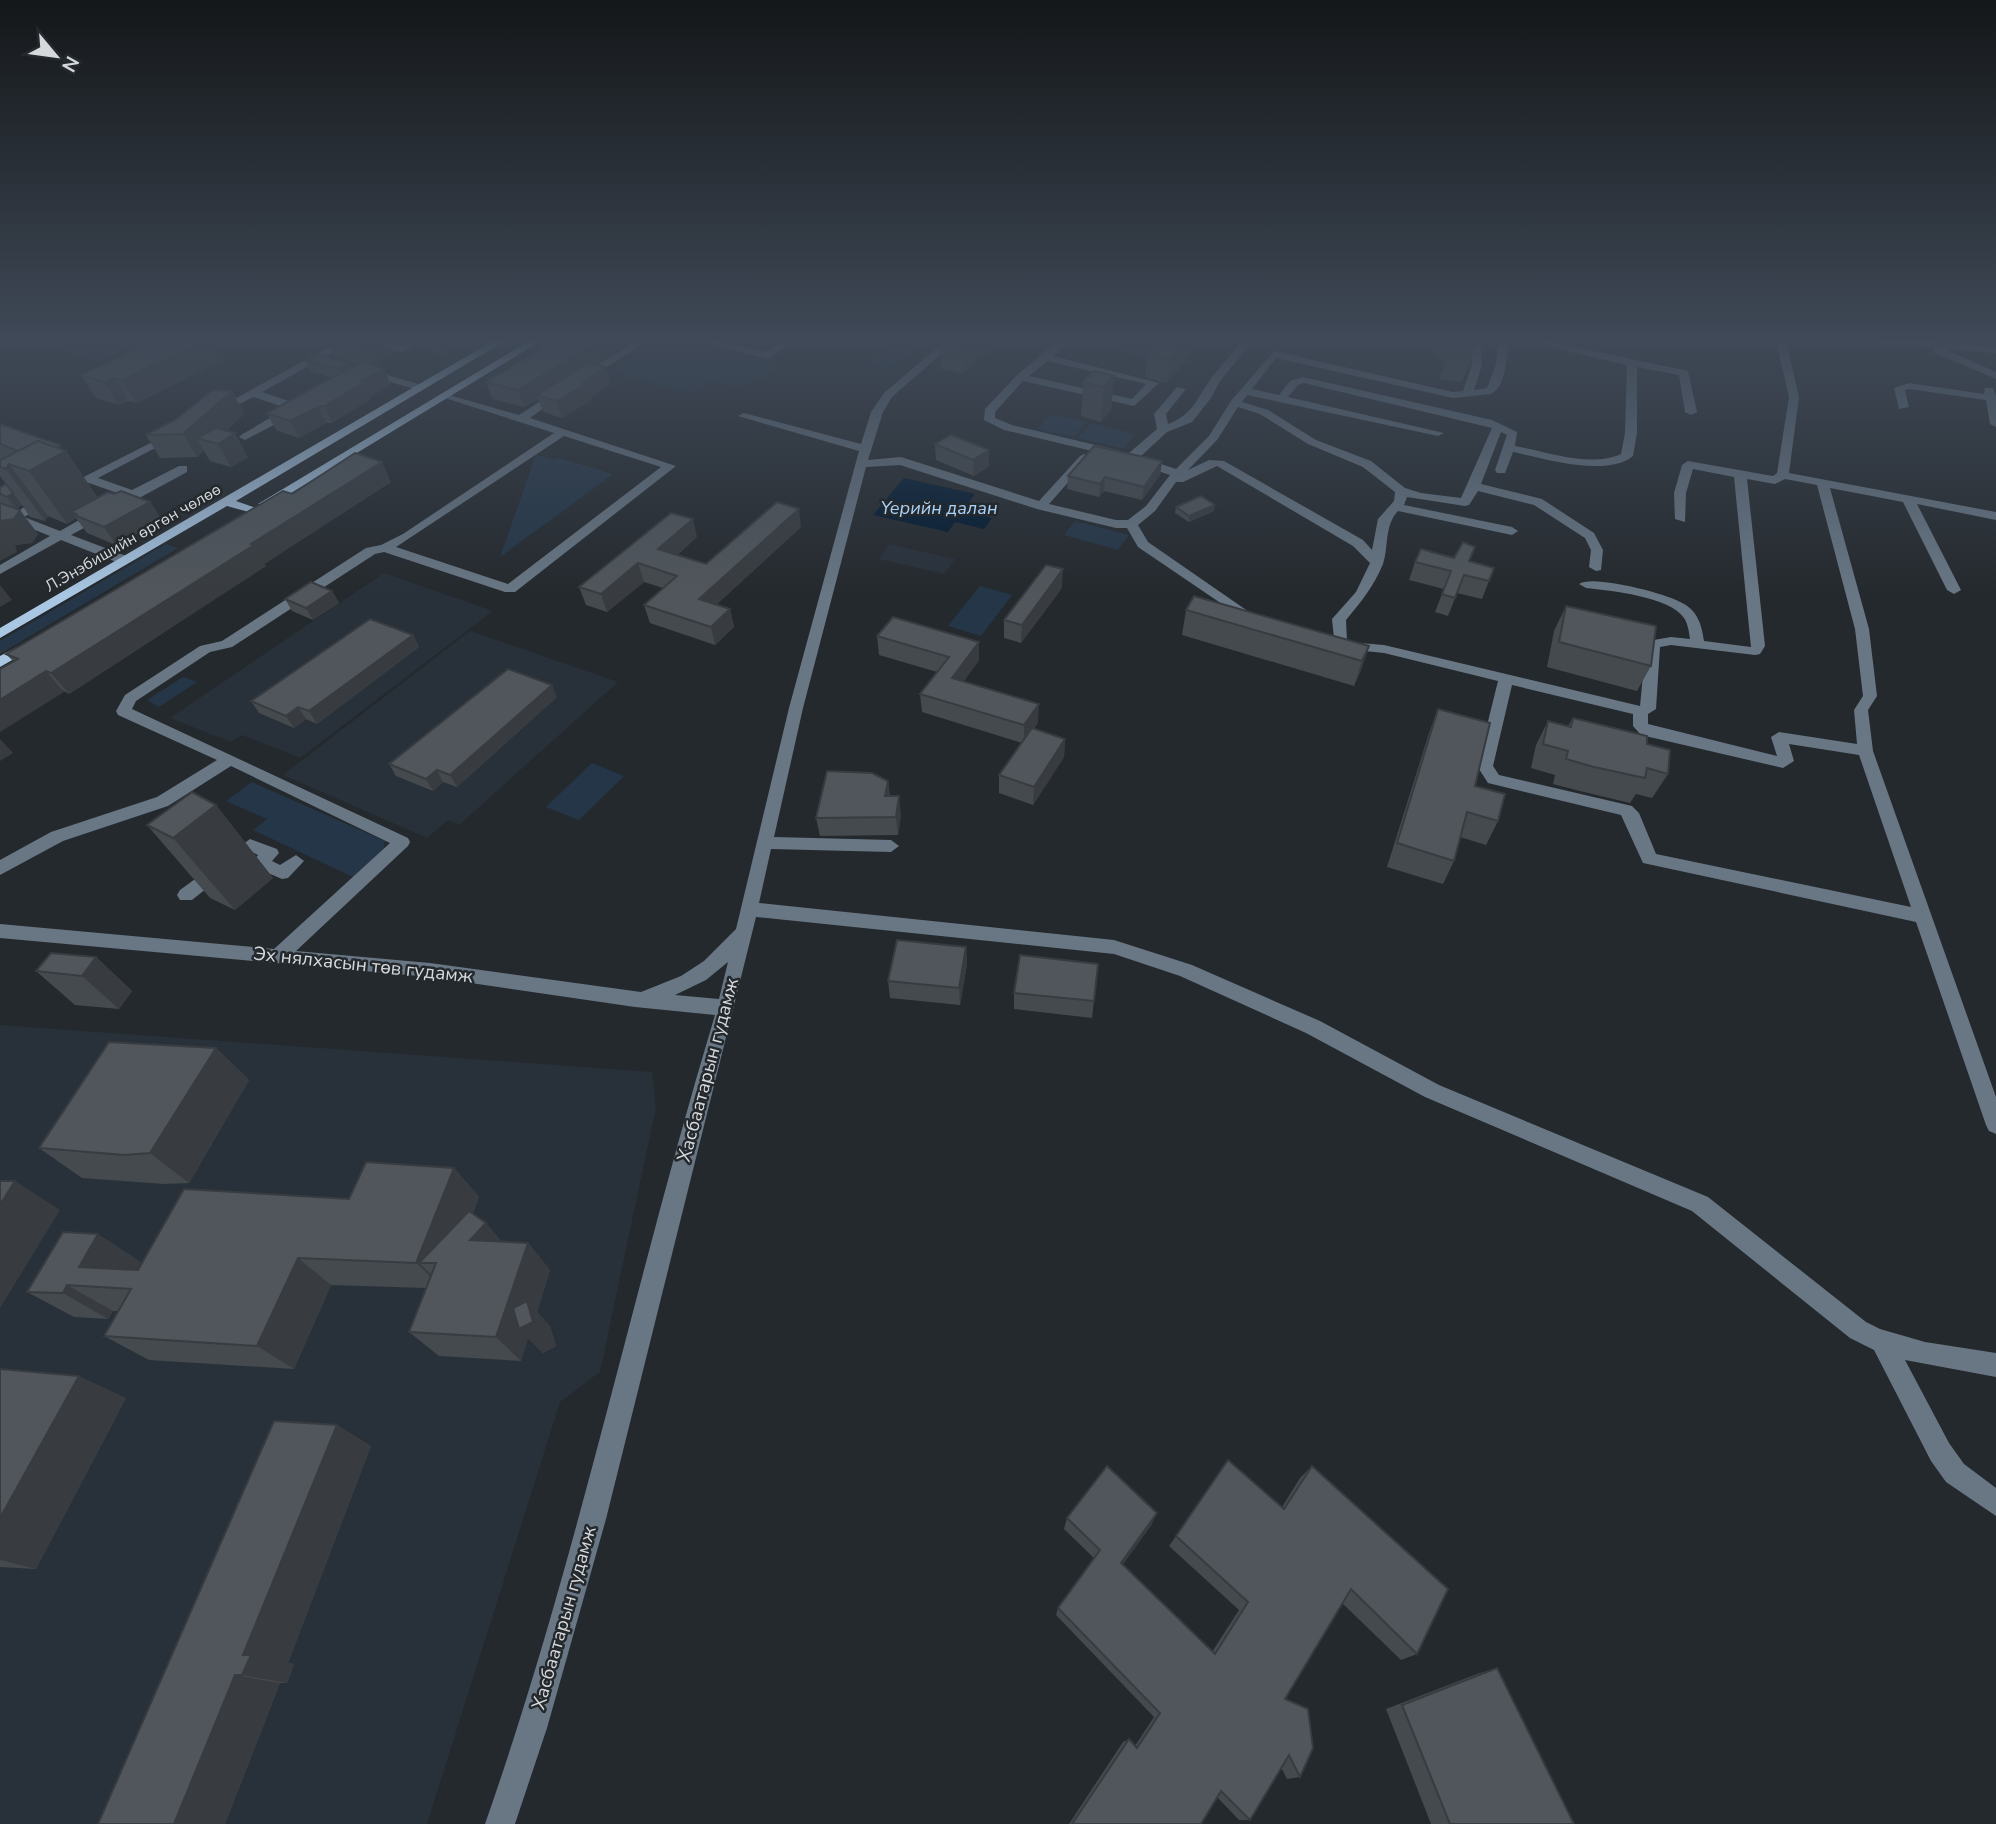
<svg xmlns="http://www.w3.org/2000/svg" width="1996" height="1824" viewBox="0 0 1996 1824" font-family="'Nunito Sans',sans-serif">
<rect width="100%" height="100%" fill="#24292d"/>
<g fill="#28313a">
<polygon points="889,544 910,549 955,559 944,574 879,559"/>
<polygon points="384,573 493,611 300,758 242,735 231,742 170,718"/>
<polygon points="470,631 618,682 459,825 448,820 427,838 283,775"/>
<polygon points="0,1025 652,1072 656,1107 600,1372 560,1402 427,1824 0,1824"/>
</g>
<g fill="#243647">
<polygon points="28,341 140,341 99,361"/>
<path d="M656 341H690L771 359 776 367C748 389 744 389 710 381L692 393 610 372Z"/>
<polygon points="899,341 922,341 888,370 869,365"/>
<polygon points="1112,341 1163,344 1151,357 1106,347"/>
<polygon points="1050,414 1086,422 1074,437 1038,429"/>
<polygon points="1091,423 1136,434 1124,449 1078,438"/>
<polygon points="536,455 555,460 559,458 613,474 500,557"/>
<polygon points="1075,521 1129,535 1118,550 1064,535"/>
<polygon points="166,544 178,548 0,654 0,641"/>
<polygon points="980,586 1012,595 981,636 948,626"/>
<polygon points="183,677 197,682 159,707 147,700"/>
<polygon points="592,763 624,776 579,820 546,807"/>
<polygon points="252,782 385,841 383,851 353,877 253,830 267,819 226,801"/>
</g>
<polygon fill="#001931" points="904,478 975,494 962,512 992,518 984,529 955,522 948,532 873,515"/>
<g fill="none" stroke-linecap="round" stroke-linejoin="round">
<g fill="#697785" fill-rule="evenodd">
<polygon points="340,341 353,341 262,392 297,404 295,414 245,440 239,437 241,435 287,408 253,397 221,414 211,412"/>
<path d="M365 341C375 341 394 346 401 345 409 344 415 341 424 341L401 352Z"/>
<polygon points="636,341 648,341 587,379 578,377"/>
<polygon points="698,341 717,341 766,352 781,341 793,341 768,359"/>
<path d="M945 341H956L892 397 883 412 868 460 901 457 1039 501 1080 456 1084 454 1090 458 1088 460 1049 504 1116 520H1128L1146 506 1170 475 1117 457 1004 430 984 420 985 409 1017 375 1041 355 1059 341H1070L1053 356 1159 383 1134 406 1023 381 995 412V418L1012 425 1129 453 1157 429 1154 414 1177 387 1186 389 1166 414 1168 424C1196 413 1196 397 1213 376 1222 364 1233 353 1242 341H1253L1220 381 1211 398 1192 422 1167 432 1140 457 1176 469 1209 436 1231 401 1274 351 1453 392 1463 391 1472 365 1470 341H1480L1482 365 1474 390 1487 388 1496 364 1498 341H1508C1507 356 1506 387 1491 394L1453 398 1276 358 1252 389 1279 395 1290 381 1303 377 1492 420 1517 432 1515 446C1547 452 1590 468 1621 454L1625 433 1627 365 1525 341H1545L1688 371 1697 412 1691 415 1685 412 1679 375 1637 367V433L1633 456C1607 478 1543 458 1513 452L1505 473H1497L1495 470 1507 435 1501 432 1481 484 1542 499 1594 533 1603 550 1601 570 1596 571 1589 567 1591 550 1585 538 1534 505 1478 491 1469 505 1465 506 1407 497 1404 505 1512 527 1518 531 1512 535 1398 511C1384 526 1389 546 1383 564 1374 586 1361 602 1346 620L1347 642 1384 645 1640 706 1646 644 1648 641 1671 637 1690 639C1689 632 1688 624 1684 618 1669 596 1611 591 1586 588L1579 584C1592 574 1669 594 1684 604 1698 612 1702 626 1704 641L1751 647 1734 477 1693 469 1686 493 1685 522 1675 519 1674 493 1682 465 1688 461 1773 476 1777 473 1789 397 1776 341H1786L1799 397 1789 473 1996 512V520L1917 504 1961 590 1954 594 1947 590 1903 502 1830 488 1869 629 1877 696 1868 710 1873 751 1996 1097V1134L1989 1131 1986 1125 1916 922 1643 863 1621 815 1488 783 1477 766 1498 681 1384 653 1335 648 1332 619 1356 592 1370 563 1353 546 1217 466 1183 482H1176L1155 511 1138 525 1148 542 1252 614 1254 617 1247 621 1138 547 1127 528H1116L1037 509 900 465 866 467 803 708 774 837 891 840 899 846 891 852 771 849 759 903 1114 940 1192 965 1320 1021 1439 1085 1708 1197 1866 1322 1880 1329 1925 1342 1996 1353V1377L1905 1360 1949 1443 1964 1464 1996 1488V1516L1946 1482 1931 1461 1874 1350 1850 1338 1692 1211 1425 1097 1306 1033 1180 976 1114 954 756 917 606 1519 547 1728 515 1824H485C578 1559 634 1283 715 1015L635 1007 430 977 0 938V924L274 949 390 843 231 766 168 806 63 841 0 875V860L51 832 157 797 217 760 118 715 116 711 125 695 200 646 222 641 366 548 381 545 403 534 554 433 442 397V393L519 415 559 389 563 390V394L530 418 676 466 515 592H505L384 552 375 554 232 647 210 652 136 701 132 709 408 838 410 842 408 846 296 951 430 963 641 992 681 976 704 961 736 929 789 708 859 451 738 416 744 413 861 444 871 412 884 393ZM1047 361 1146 384 1132 399 1029 376ZM1304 383 1492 428 1461 498 1421 493 1405 488 1371 461 1316 440 1268 410 1242 402 1247 395 1438 436 1444 433 1288 397 1298 385ZM1238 407 1260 414 1308 444 1363 467 1395 492 1394 501 1378 519 1372 550 1363 540 1224 461 1209 460 1188 470 1217 440ZM564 436 661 467 508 584 396 547ZM1747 479 1775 484 1785 479 1817 485 1855 629 1863 696 1854 710 1857 744 1779 732 1771 737 1777 756 1648 724V714L1656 709 1660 647 1671 645 1755 655 1760 654 1765 646ZM1512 685 1633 714V726L1641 735 1783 768 1794 761 1789 744 1859 755 1911 907 1656 854 1639 813 1632 806 1499 775 1493 766ZM728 962 719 999 675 995 706 980Z"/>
<polygon points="1873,341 1920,341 1996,347 1996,353 1944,349 1996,372 1996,379 1933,352 1933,348 1878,344"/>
<polygon points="367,369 425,386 426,388 421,391 363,374 363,370"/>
<polygon points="1909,383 1984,394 1985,388 1993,388 1996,396 1996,427 1990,424 1986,400 1909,389 1905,390 1909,407 1899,409 1894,388"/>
<path d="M174 431 180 434 178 436 98 478 132 490 179 466H187V472L71 535 129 557V563H119L61 540 0 574V565L50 536 15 522 0 529V520L6 513H13ZM89 483 123 495 60 531 24 517Z"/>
<polygon points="250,839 277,849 279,853 272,861 280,865 296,855 304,861 288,878 282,879 254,867 252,863 258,855 252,852 192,900 180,900 177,895 180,890"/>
</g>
<g fill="#a9c7e3" fill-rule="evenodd">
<polygon points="493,341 505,341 236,501 256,508 256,514 227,506 0,638 0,628"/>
<polygon points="529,341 541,341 268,507 258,504"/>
<polygon points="30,640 35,641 35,647 0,667 0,656"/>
</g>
</g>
<g fill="#454a4e">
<polygon points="328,341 383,341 388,355 370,365 391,385 370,397 371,399 332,423 326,423 299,438 276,430 267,413 333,378 310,371 305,360 351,368 357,364 335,357"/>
<polygon points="414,341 463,341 443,354 416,348"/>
<polygon points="555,341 631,341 594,364 610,384 591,398 592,400 562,418 543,412 538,399 524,407 492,399 486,382"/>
<polygon points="1158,341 1202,341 1167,383 1145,377 1148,353"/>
<polygon points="1417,341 1477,341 1469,365 1462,382 1439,379 1445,362"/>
<polygon points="940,342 992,347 963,374 941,369"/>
<polygon points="220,362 136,403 128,401 118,405 96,398 81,375"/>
<polygon points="1114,376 1111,410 1101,422 1081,416 1083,382"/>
<polygon points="232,391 244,414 226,431 248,457 231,467 210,461 204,451 197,457 160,458 146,435"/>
<polygon points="0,424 66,451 98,498 114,494 150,502 162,520 116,545 87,533 76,518 67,524 48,516 45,521 30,517 22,505 16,509 38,534 32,543 15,545 17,552 0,501 0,487 6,484 0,476"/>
<polygon points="935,444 989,466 974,476 936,460"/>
<polygon points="1162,461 1160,475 1142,500 1104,491 1099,497 1067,489 1068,476"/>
<polygon points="391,482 264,564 266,566 69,694 13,661 6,654 292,494"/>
<polygon points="1176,507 1214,511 1189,522 1175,513"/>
<polygon points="801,527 717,604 730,609 734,627 715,645 650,623 644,605 663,588 644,582 607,612 586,605 579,587 697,537 677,555 706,564"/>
<polygon points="1469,561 1494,568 1482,599 1457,593 1448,616 1435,612 1444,589 1409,580 1415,562"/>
<polygon points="1062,588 1021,643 1004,638 1004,620"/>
<polygon points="332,591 339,603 313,620 292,611 285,599"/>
<polygon points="1566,606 1651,666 1637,691 1547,667 1554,631"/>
<polygon points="1186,610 1369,646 1361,670 1354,686 1182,635"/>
<polygon points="413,635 419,647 317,724 306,719 294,728 259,713 251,701"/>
<polygon points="877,636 979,660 964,681 1038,722 1034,729 1065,739 1064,757 1033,805 999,793 999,775 1022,743 922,712 920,694 937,672 879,655"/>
<polygon points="557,697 457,787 443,782 433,791 396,776 389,764"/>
<polygon points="1438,709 1475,786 1498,821 1486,845 1460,837 1454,861 1443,884 1387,867 1429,733"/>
<polygon points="1573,718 1647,744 1668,774 1652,798 1636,794 1630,803 1580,791 1553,784 1555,775 1531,768 1536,745 1548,721 1568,726"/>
<polygon points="888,781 890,796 901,815 898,835 820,836 816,818"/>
<polygon points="216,805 273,878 235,910 210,898 147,825"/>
<polygon points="966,947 967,964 960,1005 890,998 888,981"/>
<polygon points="96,957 132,991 119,1009 75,1005 36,971"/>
<polygon points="1098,964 1092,1018 1014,1009 1014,993"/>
<polygon points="216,1048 249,1080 189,1183 164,1184 82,1178 39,1148"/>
<polygon points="454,1168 479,1197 473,1213 502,1242 528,1243 550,1270 537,1312 550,1326 556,1346 543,1353 528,1338 521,1361 439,1356 409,1332 426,1288 331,1285 294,1369 149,1360 104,1336 118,1311 113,1311 108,1319 74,1317 27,1292 141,1262 136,1270 138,1270 349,1199"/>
<polygon points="0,1369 126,1398 36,1569 0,1567"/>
<polygon points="337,1425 371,1446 288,1663 294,1664 287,1683 280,1683 225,1824 98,1824"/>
<polygon points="1312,1466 1417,1654 1401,1660 1342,1603 1285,1699 1300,1777 1287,1779 1281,1767 1250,1820 1239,1820 1217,1797 1201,1824 1069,1824 1123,1742 1129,1739 1135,1746 1154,1717 1056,1615 1058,1608 1094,1558 1064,1529 1067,1518 1152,1524 1123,1564 1212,1652 1239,1610 1169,1546 1176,1536 1282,1507 1300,1478"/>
<polygon points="1497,1668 1574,1824 1431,1824 1386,1709 1477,1674"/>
</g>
<g fill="#383c40">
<polygon points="204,341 209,341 220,362 136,403 122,380"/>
<polygon points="355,341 383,341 388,355 367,367"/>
<polygon points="438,341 463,341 443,354"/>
<polygon points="599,341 631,341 542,396 537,395 538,399 524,407 518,390"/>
<polygon points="969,341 1000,341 992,347 963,374 962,347"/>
<polygon points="1185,341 1202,341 1167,383 1170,359"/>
<polygon points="1476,341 1477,341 1469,365 1462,382"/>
<polygon points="349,363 354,374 343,380 338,369"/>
<polygon points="606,367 610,384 591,398 592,400 562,418 557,401"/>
<polygon points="384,369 391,385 370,397 371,399 332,423 325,406 361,381"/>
<polygon points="1114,376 1111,410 1101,422 1104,387"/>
<polygon points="114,378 128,401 118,405 104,382"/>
<polygon points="232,391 244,414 213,442 197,438 204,451 197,457 183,434"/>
<polygon points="318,407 326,423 299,438 290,421"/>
<polygon points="235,433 248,457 231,467 218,444"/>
<polygon points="60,445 65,452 66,451 102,504 76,514 71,512 76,518 67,524 29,471 36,457"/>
<polygon points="989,450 989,466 974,476 973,460"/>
<polygon points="1162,461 1160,475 1142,500 1144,487"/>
<polygon points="382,462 391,482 264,564 266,566 69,694 51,673 251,544"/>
<polygon points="9,464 48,516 45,521 6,469"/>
<polygon points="1105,477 1104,491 1099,497 1100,484"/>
<polygon points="13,493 22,505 16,509 7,497"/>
<polygon points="150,502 162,520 116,545 104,527"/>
<polygon points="1215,505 1214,511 1189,522 1189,516"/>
<polygon points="799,509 801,527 703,617 699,599"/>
<polygon points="20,510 38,534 32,543 15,545 17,552 0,561 0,521"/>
<polygon points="693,519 697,537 662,567 658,549"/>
<polygon points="638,563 644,582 607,612 601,594"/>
<polygon points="1063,569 1062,588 1021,643 1022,625"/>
<polygon points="0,585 12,600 0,607"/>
<polygon points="332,591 339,603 313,620 306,608"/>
<polygon points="730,609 734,627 715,645 711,627"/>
<polygon points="413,635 419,647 317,724 309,711"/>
<polygon points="979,642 979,660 953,696 952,678"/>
<polygon points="1369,646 1361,670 1354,686 1362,661"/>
<polygon points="46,671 64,692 0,732 0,700"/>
<polygon points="552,685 557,697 457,787 450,775"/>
<polygon points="1039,704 1038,722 1024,744 1024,725"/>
<polygon points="298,707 306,719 294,728 286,716"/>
<polygon points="0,739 13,753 0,761"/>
<polygon points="1065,739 1064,757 1033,805 1034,787"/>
<polygon points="437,770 443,782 433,791 426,779"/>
<polygon points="888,781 890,799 885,796"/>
<polygon points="899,796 901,815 898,835 896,817"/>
<polygon points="216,805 273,878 235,910 173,838"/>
<polygon points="966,947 967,964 960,1005 959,988"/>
<polygon points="96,957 132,991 119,1009 82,976"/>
<polygon points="216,1048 249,1080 189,1183 150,1153"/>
<polygon points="454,1168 479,1197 449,1276 436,1263 419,1263 445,1287 444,1289 416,1263"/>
<polygon points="15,1181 60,1210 0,1308 0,1205"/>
<polygon points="486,1223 510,1251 470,1240"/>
<polygon points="98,1234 141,1262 126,1289 79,1267"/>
<polygon points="528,1243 550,1270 537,1312 550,1326 556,1346 543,1353 528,1338 521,1361 496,1337"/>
<polygon points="298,1258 331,1285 294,1369 257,1346"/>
<polygon points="67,1285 113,1311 108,1319 63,1293"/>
<polygon points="79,1376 126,1398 36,1569 0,1560 0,1518"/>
<polygon points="337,1425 371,1446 288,1663 294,1664 287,1683 242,1675 243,1655"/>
<polygon points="1157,1513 1152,1524 1117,1573 1121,1563"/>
<polygon points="235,1675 280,1683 225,1824 174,1824"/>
</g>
<g fill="#50565b" stroke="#383c40" stroke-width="2">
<polygon points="155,341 204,341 122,380 114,378 104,382 81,375"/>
<polygon points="555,341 599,341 518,390 486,382"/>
<polygon points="942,341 969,341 962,347 940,342"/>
<polygon points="1158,341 1185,341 1170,359 1148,353"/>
<polygon points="1451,341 1476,341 1473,348 1450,345"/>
<polygon points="316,354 349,363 338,369 305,360"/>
<polygon points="361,362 384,369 361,381 364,382 325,406 318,407 290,421 267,413"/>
<polygon points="588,363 606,367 583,382 587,383 557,401 537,395"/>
<polygon points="1094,371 1114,376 1104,387 1083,382"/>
<polygon points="213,390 232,391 183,434 146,435 175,420"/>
<polygon points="0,424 60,445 56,448 38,441 18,451 0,444"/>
<polygon points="216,428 235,433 218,444 197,438"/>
<polygon points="951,435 989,450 973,460 935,444"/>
<polygon points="38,441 66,451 29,471 9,464 6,469 0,467 0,460"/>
<polygon points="1094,446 1162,461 1144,487 1105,477 1100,484 1068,476"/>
<polygon points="355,453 382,462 251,544 254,545 51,673 46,671 0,700 0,669 18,659 6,654 283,491 292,494"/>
<polygon points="6,484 13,493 7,497 0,494 0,487"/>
<polygon points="121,491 150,502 104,527 74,515 76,514 71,512 108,492 114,494"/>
<polygon points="1201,496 1215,505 1189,516 1176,507"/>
<polygon points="777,502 799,509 699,599 730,609 711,627 644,605 677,576 638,563 601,594 579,587 671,513 693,519 658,549 706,564"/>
<polygon points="0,503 20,510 14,519 0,521"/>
<polygon points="1463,542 1475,547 1469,561 1494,568 1489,581 1464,575 1455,598 1442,594 1451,571 1415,562 1421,549 1454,558"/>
<polygon points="1046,565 1063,569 1022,625 1004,620"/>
<polygon points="311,582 332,591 306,608 285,599"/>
<polygon points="1194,596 1369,646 1362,661 1186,610"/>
<polygon points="1566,606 1656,626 1651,666 1559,642"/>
<polygon points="893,617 979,642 952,678 1039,704 1024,725 920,694 949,657 877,636"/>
<polygon points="370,619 413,635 309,711 298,707 286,716 251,701"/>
<polygon points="508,669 552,685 450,775 437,770 426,779 389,764"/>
<polygon points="1438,709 1490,723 1475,786 1505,794 1498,821 1467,812 1454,861 1397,843"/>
<polygon points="1573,718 1647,736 1647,744 1670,750 1668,774 1647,768 1645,778 1594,767 1566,759 1568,751 1543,744 1548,721 1571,727"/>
<polygon points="1032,728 1065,739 1034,787 999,775"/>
<polygon points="827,771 872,773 888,781 885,796 899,796 896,817 816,818"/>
<polygon points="192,792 216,805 173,838 147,825"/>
<polygon points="897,940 966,947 959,988 888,981"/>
<polygon points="51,953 96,957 82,976 36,971"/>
<polygon points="1020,955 1098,964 1094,1001 1014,993"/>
<polygon points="109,1042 216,1048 150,1153 125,1155 39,1148"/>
<polygon points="366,1162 454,1168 416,1263 298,1258 257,1346 104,1336 131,1289 67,1285 63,1293 27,1292 63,1232 98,1234 79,1267 138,1270 184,1189 349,1199"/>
<polygon points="0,1181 15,1181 0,1205"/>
<polygon points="469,1211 486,1223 470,1240 528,1243 496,1337 409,1332 436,1263 419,1263"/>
<polygon points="527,1301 533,1322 519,1329 513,1308"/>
<polygon points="0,1369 79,1376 0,1518"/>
<polygon points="274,1421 337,1425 243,1655 251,1655 242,1675 235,1675 174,1824 98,1824"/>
<polygon points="1228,1460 1284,1509 1312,1466 1448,1589 1417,1654 1351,1589 1285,1699 1308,1709 1313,1748 1300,1777 1289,1755 1250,1820 1221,1791 1201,1824 1072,1824 1129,1739 1137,1748 1160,1713 1058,1608 1100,1550 1067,1518 1107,1466 1157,1513 1121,1563 1215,1654 1248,1602 1176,1536"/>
<polygon points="1497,1668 1574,1824 1450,1824 1402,1705"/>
</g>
<linearGradient id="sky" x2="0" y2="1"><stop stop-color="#141719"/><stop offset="0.57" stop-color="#3f4957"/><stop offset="1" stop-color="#3f4957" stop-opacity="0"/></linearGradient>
<rect width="1996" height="596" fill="url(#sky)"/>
<g text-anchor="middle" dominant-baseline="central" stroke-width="5" stroke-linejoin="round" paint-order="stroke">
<g font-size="16" fill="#d6d9dc" stroke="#24292d">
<text transform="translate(133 538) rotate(-30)">Л.Энэбишийн өргөн чөлөө</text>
</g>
<g font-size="18" font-style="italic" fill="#a9d4fc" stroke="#24292d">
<text x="939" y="508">Үерийн далан</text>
</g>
<g font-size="19" fill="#d6d9dc" stroke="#24292d">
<text transform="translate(363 965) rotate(6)">Эх нялхасын төв гудамж</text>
<text transform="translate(708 1070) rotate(-75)">Хасбаатарын гудамж</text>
<text transform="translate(564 1618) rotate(-74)">Хасбаатарын гудамж</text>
</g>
</g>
<g transform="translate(56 56) rotate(119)" stroke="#24292d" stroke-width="5" paint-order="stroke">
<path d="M0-5L12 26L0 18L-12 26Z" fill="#d6d9dc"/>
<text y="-10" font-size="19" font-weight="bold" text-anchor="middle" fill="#d6d9dc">N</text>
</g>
</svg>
